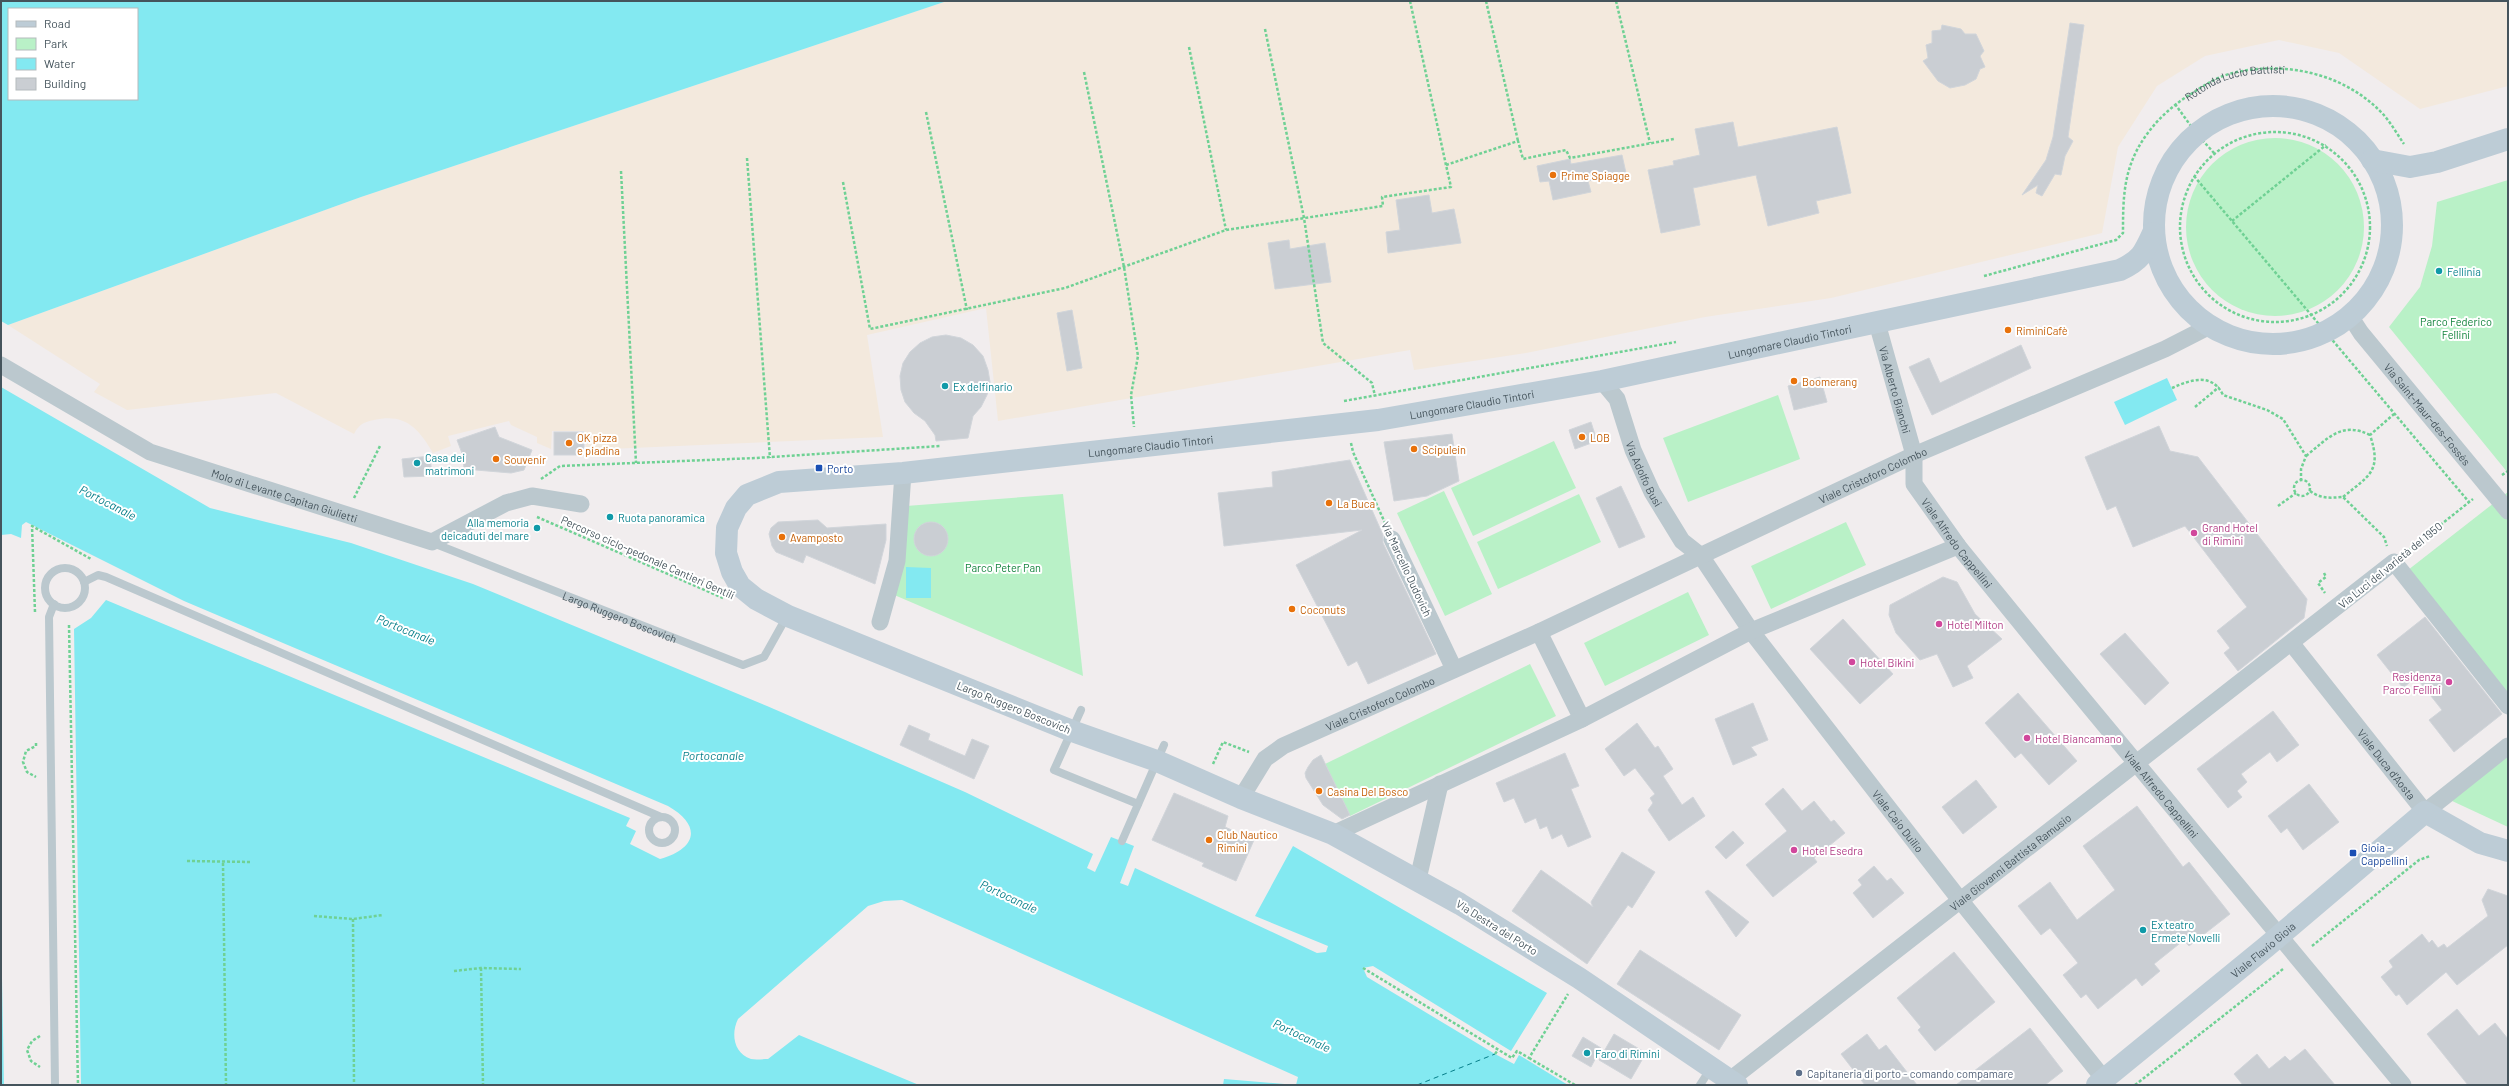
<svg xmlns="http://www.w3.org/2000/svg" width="2509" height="1086" viewBox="0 0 2509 1086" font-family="Barlow,sans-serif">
<rect width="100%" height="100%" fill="#f1edee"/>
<g fill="#b9f1c7">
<circle cx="2275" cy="227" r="89"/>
<polygon points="2508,180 2508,473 2389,327 2420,287 2432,246 2437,202"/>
<polygon points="1778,395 1800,459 1688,502 1663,438"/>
<polygon points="1554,441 1576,488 1473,536 1451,488"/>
<polygon points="1444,491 1492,594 1445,616 1397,513"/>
<polygon points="2508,492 2508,696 2408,570"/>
<polygon points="1063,494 1083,676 892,594 906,506"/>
<polygon points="1579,494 1601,542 1498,589 1477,542"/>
<polygon points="1846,522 1866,565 1771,609 1751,566"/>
<polygon points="1688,592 1709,635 1605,686 1584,643"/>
<polygon points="1530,664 1556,716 1350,816 1325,764"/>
<polygon points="2508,754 2508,827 2450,800"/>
</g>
<path fill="#f3e9dd" d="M947 1H2508V86L2420 109 2339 53 2279 40 2205 56 2157 86 2118 147 2102 233 1831 298 1705 317 1526 353 1414 370 1410 350 998 421 986 308 867 335 883 437 586 450 585 431H552L551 449 537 443V437L511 425 509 421 448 436 451 446 433 453C418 427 404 413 374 420 364 422 359 424 354 434L276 393 127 410 94 392 100 384 8 325 361 197Z"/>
<g fill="#83e9f1" fill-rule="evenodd">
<path d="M1 1H947L361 197 8 325 1 321ZM9 9H137V99H9Z"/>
<polygon points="2167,378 2177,400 2125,425 2114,402"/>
<path d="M1 387 210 508 351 543 473 584 767 706 965 792 1093 854 1087 868 1095 872 1111 837 1134 846 1120 883 1128 886 1135 868 1317 953 1326 952 1328 946 1255 916 1293 846 1547 993 1511 1051 1373 966 1363 968 1367 977 1495 1054 1514 1064 1519 1055 1568 1085H1223L1224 1079 1296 1085 1298 1077 902 900 884 901 868 906 738 1019C731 1033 733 1053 751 1059 756 1060 763 1059 768 1059L799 1035 919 1085H81L74 629 91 618 106 600 630 818 626 826 636 831 630 844 660 859C696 849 703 826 668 806L184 601 26 522 22 525 21 538 11 534 1 535Z"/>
<polygon points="906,567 931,568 931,598 906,598"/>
<polygon points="1,924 4,1085 1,1085"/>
</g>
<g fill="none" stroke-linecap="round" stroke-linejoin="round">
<polyline stroke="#067e89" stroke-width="1" stroke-dasharray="5 4" stroke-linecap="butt" points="1417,1085 1495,1054"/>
</g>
<g fill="#caced3" stroke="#d1d5da">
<polygon points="2070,23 2084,25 2068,137 2073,141 2065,156 2061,175 2055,174 2042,196 2036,193 2038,185 2022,195 2046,160 2053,137"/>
<polygon points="1942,25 1961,29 1965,34 1976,34 1984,51 1980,56 1985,67 1980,69 1976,79 1965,85 1950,88 1938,81 1923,61 1928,58 1926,45 1932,43 1932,31 1941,30"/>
<polygon points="1733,122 1738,147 1837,127 1851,193 1816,201 1819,213 1768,226 1756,175 1693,188 1700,225 1661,233 1648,170 1674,165 1673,161 1700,155 1695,129"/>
<polygon points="1622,155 1626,173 1588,181 1591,192 1553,200 1549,181 1540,182 1537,166 1570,159 1571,164"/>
<polygon points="1429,195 1432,213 1454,209 1461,243 1388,253 1386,232 1400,230 1396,200"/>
<polygon points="1289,240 1290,249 1325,243 1331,282 1275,289 1268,243"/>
<polygon points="1072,310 1082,368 1067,371 1057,313"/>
<polygon points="946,335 961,338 973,345 983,356 988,370 990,382 987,395 981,407 973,416 968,438 936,441 935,435 925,421 914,413 905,402 901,390 900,376 903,363 910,352 920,343 932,337"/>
<polygon points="2021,345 2031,368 1932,415 1909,367 1929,358 1940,383"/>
<polygon points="1820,377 1827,402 1794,410 1788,386"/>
<polygon points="1591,422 1597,441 1575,449 1569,430"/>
<polygon points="2159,426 2170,451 2198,457 2307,599 2304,618 2238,671 2224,653 2230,648 2217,631 2247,607 2185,526 2133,547 2116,506 2107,510 2085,457"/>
<polygon points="495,427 499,437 532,450 524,470 511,473 464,469 463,456 457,440"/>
<rect x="554" y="432" width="30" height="23"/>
<polygon points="1452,434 1459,481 1427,496 1394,501 1384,442"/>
<polygon points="430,456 432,476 404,477 402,459"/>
<polygon points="1350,460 1383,535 1383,543 1436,654 1368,684 1357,661 1348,666 1296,565 1362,530 1224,546 1218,493 1273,487 1272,472"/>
<polygon points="1621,486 1645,537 1619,548 1596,498"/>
<polygon points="818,520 827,528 886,524 886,540 875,584 806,555 803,563 776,552 772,546 769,534 771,528 778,522"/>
<circle cx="931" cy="539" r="17"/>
<polygon points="1943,577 1957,582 1975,614 2002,639 1967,666 1973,678 1953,687 1937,654 1920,660 1896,633 1889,615 1890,605"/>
<polygon points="2425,617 2502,714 2454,752 2429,720 2442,710 2416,677 2403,688 2377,655"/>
<polygon points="1843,619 1893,674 1860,704 1810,649"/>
<polygon points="2125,633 2169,683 2145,705 2100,654"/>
<polygon points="2018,693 2077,761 2049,785 2021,753 2015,758 1985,723"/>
<polygon points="1753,703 1768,740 1751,747 1757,755 1733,765 1715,719"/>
<polygon points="2273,711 2299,745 2277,762 2270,752 2241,774 2247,782 2237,791 2242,797 2228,808 2197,769"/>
<polygon points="1637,723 1655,748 1658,746 1673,769 1663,776 1682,805 1693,797 1705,816 1669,841 1648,810 1653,803 1650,798 1655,794 1635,768 1624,776 1605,749"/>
<polygon points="909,725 930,734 928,740 965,756 972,739 989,746 974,779 900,745"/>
<polygon points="1565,753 1579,786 1571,789 1591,837 1568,847 1562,834 1552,839 1547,826 1540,829 1536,818 1525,823 1514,798 1504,802 1496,783"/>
<polygon points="1321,755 1350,815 1342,819 1323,805 1306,778 1305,773 1308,767 1313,760"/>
<polygon points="1976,780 1997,807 1963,834 1942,807"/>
<polygon points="2309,784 2339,822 2303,850 2287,828 2281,833 2268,816"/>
<polygon points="1783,788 1802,811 1814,801 1831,822 1834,820 1845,833 1814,858 1817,862 1773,897 1746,865 1787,831 1765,804"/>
<polygon points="1174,793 1228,816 1225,827 1254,840 1236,881 1202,866 1204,863 1152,840"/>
<polygon points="2137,806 2183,867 2189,862 2230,914 2189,946 2184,940 2154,964 2160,971 2142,986 2136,978 2098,1009 2086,994 2081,998 2063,975 2078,963 2050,928 2041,935 2018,906 2050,882 2077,920 2115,890 2083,846"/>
<polygon points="1733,831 1744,843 1726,859 1715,847"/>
<polygon points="1622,852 1655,872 1632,908 1628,905 1587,964 1512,911 1541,870 1593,907 1591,902"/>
<polygon points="1874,866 1887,881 1891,878 1904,893 1873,918 1853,893 1862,885 1858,880"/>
<polygon points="2488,889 2508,896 2508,945 2457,985 2446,972 2407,1005 2399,994 2396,996 2381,977 2393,967 2389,961 2422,934 2429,943 2432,940 2438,948 2444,944 2447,948 2488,916 2482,900"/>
<polygon points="1708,890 1749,922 1736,937 1705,892"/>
<polygon points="1640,950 1741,1015 1719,1050 1617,984"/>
<polygon points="1954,952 1995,1002 1935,1051 1918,1030 1921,1027 1897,998"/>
<polygon points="2457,1009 2479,1036 2495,1023 2508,1039 2508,1085 2468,1085 2427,1034"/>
<polygon points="2030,1028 2063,1071 2045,1085 1956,1085"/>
<polygon points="1614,1034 1646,1053 1631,1079 1599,1060"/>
<polygon points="1867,1034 1879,1050 1886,1045 1917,1085 1865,1085 1841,1054"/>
<polygon points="1583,1037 1601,1048 1591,1067 1572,1056"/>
<polygon points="2305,1049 2335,1085 2243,1085 2234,1074 2257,1054 2269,1069 2285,1056 2290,1061"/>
</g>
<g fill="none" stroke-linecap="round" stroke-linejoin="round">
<g stroke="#6fd194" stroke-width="2.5" stroke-dasharray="3 2" stroke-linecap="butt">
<polyline points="1410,1 1446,165"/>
<polyline points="1486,1 1518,141"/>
<polyline points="1616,1 1650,143"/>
<polyline points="1265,29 1304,218 1323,343 1372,383 1375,396"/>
<polyline points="1189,47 1226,230"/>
<polyline points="1084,72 1124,267 1138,356 1131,395 1134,427"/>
<polyline points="2175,104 2196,133 2214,153"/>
<polyline points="926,112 967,310"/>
<circle cx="2275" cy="227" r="95"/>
<polyline points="747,158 770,458"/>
<polyline points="621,171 636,463"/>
<polyline points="2194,176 2469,502"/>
<polyline points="843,182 870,329 1065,288 1226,230 1383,206 1382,197 1451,187 1446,165 1518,141 1523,159 1566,150 1570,158 1674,139"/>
<polyline points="2232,221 2326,145"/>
<path id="s1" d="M1984 276 2116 240 2123 233C2123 208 2123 184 2132 161 2143 133 2166 109 2191 94 2203 86 2215 78 2229 74 2281 60 2342 72 2381 112 2390 121 2397 134 2404 144"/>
<path d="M2172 388C2190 380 2212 372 2223 395L2267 410 2283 419 2306 456 2301 469V480"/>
<polyline points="1344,401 1676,342"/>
<polyline points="2195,407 2219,387"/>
<polyline points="1351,443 1353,452 1385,523"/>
<path d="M2306 456C2328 438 2342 421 2370 435"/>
<polyline points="2502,475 2508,471"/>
<polyline points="541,479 560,466 756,458 940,446"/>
<circle cx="2302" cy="488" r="8"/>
<path d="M2310 491C2321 499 2330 498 2343 497L2384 537 2387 546"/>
<path d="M2343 497C2370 475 2382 471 2370 435L2394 414"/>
<polyline points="354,498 380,446"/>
<polyline points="2278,506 2296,493"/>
<polyline points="537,517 723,598"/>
<polyline points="2409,550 2473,499"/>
<polyline points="2324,573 2326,577 2318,583 2325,593"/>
<polyline points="35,612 32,526 91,559"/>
<polyline points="69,625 78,1085"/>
<polyline points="36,743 36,746 26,751 23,762 27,772 36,777"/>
<polyline points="1213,764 1223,742 1249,752"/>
<polyline points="187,861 252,862"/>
<polyline points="223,863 226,1085"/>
<polyline points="314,916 353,919 383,915"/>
<polyline points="353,919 354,1085"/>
<polyline points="2312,946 2419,860 2430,856"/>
<polyline points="481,968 483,1085"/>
<polyline points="1363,968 1512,1058 1517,1051 1529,1058 1568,994"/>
<polyline points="454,971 481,968 521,969"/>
<polyline points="40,1036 32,1041 27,1050 31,1061 40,1067"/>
<polyline points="1495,1054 1498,1050"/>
<polyline points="1529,1058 1575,1085"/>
<polyline points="2135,1085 2283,969"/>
</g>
<g stroke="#bbc8ce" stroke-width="8">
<path id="s2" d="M433 543 743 665 764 657 787 616"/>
<circle cx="65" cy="588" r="20"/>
<polyline points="84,582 98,575 106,577 661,817"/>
<polyline points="54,604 49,617 55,1085"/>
<polyline points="1081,710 1054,770 1138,804"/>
<circle cx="662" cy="830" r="13"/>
<polyline points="1122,841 1164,745"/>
<polyline points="1700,1085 1711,1068"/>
</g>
<g stroke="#bbc8ce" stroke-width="17">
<path id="s3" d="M2350 316 2361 333 2508 511"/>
<path id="s4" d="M1877 323 1914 455V484L1958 546 2050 659 2403 1085"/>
<path id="s5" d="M1 365 150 452 432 542 506 503 532 496 581 504"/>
<path id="s6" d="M1602 381 1617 399 1633 450 1652 492 1682 541 1701 556 1751 631 1960 900 2104 1079"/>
<polyline points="1392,539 1454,669"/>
<polyline points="880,622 897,561 903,473"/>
<polyline points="1539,632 1582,719"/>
<path id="s7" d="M2292 644 2425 812 2508 746"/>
<path id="s8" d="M1241 798 1265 759 1283 746 1539 632 1914 455 2165 349 2210 326"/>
<polyline points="1333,834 1582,719 1751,631 1958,546"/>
<polyline points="1418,879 1440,784"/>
<path id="s9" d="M1730 1080 2394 562 2508 706"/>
</g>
<g stroke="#bdccd6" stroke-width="22">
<circle cx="2273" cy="225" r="119"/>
<polyline points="2372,160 2410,167 2437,162 2508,139"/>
<path id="s10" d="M1737 1085 1579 978 1460 904 1333 834 1241 798 1157 761 1072 731 788 616 756 599 740 586 732 572 726 553 727 528 736 508 747 495 779 482 903 473 1378 420 1602 381 2120 270C2141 260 2144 253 2153 233"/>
<path id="s11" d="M2097 1085 2266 947 2425 812 2480 843 2508 851"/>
</g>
</g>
<g fill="#e8710a" stroke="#fff" stroke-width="1.5">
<circle cx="1553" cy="175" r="4"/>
<circle cx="2008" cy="330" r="4"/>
<circle cx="1794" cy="381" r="4"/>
<circle cx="1582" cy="437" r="4"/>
<circle cx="569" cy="443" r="4"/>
<circle cx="1414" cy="449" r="4"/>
<circle cx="496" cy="459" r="4"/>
<circle cx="1329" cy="503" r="4"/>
<circle cx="782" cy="537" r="4"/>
<circle cx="1292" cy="609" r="4"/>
<circle cx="1319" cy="791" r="4"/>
<circle cx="1209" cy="840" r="4"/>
</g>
<g fill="#0f9aa8" stroke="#fff" stroke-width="1.5">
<circle cx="2439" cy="271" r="4"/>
<circle cx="945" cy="386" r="4"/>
<circle cx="417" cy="463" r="4"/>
<circle cx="610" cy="517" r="4"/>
<circle cx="537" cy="528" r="4"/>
<circle cx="2143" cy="930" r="4"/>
<circle cx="1587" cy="1053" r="4"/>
</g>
<g fill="#1a4fb4" stroke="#fff" stroke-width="1.5">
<rect x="815" y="464" width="8" height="8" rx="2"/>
<rect x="2349" y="849" width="8" height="8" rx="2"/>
</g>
<g fill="#d1479c" stroke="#fff" stroke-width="1.5">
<circle cx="2194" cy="533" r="4"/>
<circle cx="1939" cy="624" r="4"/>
<circle cx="1852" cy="662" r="4"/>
<circle cx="2449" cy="682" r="4"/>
<circle cx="2027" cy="738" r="4"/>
<circle cx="1794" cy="850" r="4"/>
</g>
<circle fill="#5c6f8a" stroke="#fff" stroke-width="1.5" cx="1799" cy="1073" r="4"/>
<g text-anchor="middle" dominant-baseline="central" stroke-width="4" stroke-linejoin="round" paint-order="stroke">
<g font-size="11" fill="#45545c" stroke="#fff">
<text stroke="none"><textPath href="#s1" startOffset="357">Rotonda Lucio Battisti</textPath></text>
<text stroke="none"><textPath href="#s10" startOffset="2276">Lungomare Claudio Tintori</textPath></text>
<text stroke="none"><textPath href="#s4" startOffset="69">Via Alberto Bianchi</textPath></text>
<text stroke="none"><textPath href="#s10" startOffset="1952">Lungomare Claudio Tintori</textPath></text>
<text stroke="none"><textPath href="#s3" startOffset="125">Via Saint-Maur-des-Fossés</textPath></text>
<text stroke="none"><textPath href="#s10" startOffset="1628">Lungomare Claudio Tintori</textPath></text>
<text stroke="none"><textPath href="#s6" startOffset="103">Via Adolfo Busi</textPath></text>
<text stroke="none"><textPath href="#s8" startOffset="717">Viale Cristoforo Colombo</textPath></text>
<text stroke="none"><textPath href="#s5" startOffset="314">Molo di Levante Capitan Giulietti</textPath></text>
<text stroke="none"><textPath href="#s4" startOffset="239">Viale Alfredo Cappellini</textPath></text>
<text transform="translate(648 557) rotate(24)">Percorso ciclo-pedonale Cantieri Gentili</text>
<text transform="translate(2390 565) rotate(-39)">Via Luci del varietà del 1950</text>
<text transform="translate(1407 569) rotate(65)">Via Marcello Dudovich</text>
<text stroke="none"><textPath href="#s2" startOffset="201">Largo Ruggero Boscovich</textPath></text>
<text stroke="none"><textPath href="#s8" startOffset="174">Viale Cristoforo Colombo</textPath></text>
<text transform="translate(1014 707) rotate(22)">Largo Ruggero Boscovich</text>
<text stroke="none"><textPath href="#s7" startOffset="153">Viale Duca d'Aosta</textPath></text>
<text stroke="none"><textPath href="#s4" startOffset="563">Viale Alfredo Cappellini</textPath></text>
<text stroke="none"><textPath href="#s6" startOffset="535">Viale Caio Duilio</textPath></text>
<text stroke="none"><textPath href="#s9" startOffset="355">Viale Giovanni Battista Ramusio</textPath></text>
<text transform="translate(1497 927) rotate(32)">Via Destra del Porto</text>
<text stroke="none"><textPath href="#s11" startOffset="214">Viale Flavio Gioia</textPath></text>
</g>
<g font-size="11" fill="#c56008" stroke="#fff" text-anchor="start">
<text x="1561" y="175">Prime Spiagge</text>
<text x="2016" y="330">RiminiCafè</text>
<text x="1802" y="381">Boomerang</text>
<text x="577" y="437">OK pizza<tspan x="577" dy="13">e piadina</tspan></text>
<text x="1590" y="437">LOB</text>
<text x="1422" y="449">Scipulein</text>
<text x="504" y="459">Souvenir</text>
<text x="1337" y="503">La Buca</text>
<text x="790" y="537">Avamposto</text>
<text x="1300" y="609">Coconuts</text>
<text x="1327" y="791">Casina Del Bosco</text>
<text x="1217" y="834">Club Nautico<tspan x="1217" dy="13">Rimini</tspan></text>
</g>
<g font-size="11" fill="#0d838f" stroke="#fff" text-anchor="start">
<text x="2447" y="271">Fellinia</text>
<text x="953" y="386">Ex delfinario</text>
<text x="425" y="457">Casa dei<tspan x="425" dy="13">matrimoni</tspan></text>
<text x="618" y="517">Ruota panoramica</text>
<text x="529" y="522" text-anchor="end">Alla memoria<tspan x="529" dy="13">deicaduti del mare</tspan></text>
<text x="2151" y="924">Ex teatro<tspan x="2151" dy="13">Ermete Novelli</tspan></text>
<text x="1595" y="1053">Faro di Rimini</text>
</g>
<g font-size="11" fill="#11823b" stroke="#fff">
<text x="2456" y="321">Parco Federico<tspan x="2456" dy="13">Fellini</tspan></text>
<text x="1003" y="567">Parco Peter Pan</text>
</g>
<g font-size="11" fill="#164399" stroke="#fff" text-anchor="start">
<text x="827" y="468">Porto</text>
<text x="2361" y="847">Gioia -<tspan x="2361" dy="13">Cappellini</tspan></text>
</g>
<g font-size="11" fill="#b23c85" stroke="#fff" text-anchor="start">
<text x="2202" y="527">Grand Hotel<tspan x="2202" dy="13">di Rimini</tspan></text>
<text x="1947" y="624">Hotel Milton</text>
<text x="1860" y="662">Hotel Bikini</text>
<text x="2441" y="676" text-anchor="end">Residenza<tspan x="2441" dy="13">Parco Fellini</tspan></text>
<text x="2035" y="738">Hotel Biancamano</text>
<text x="1802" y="850">Hotel Esedra</text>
</g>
<g font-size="11" fill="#4e5e75" stroke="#fff" text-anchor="start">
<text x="1807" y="1073">Capitaneria di porto - comando compamare</text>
</g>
<g font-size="12" font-style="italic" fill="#067e89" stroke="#fff">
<text transform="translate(108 502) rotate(27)">Portocanale</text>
<text transform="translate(406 629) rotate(22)">Portocanale</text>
<text x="713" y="755">Portocanale</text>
<text transform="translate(1009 896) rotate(25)">Portocanale</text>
<text transform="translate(1302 1035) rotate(25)">Portocanale</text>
</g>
</g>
<rect width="2509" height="1086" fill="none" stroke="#45545c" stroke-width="4"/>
<rect x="8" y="8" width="130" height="92" fill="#ffffff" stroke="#b5bbbe"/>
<rect x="16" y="21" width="20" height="6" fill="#bdccd6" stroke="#b5bbbe"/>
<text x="44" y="28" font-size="12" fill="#45545c">Road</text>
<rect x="16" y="38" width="20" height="12" fill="#b9f1c7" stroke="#b5bbbe"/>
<text x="44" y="48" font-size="12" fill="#45545c">Park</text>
<rect x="16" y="58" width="20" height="12" fill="#83e9f1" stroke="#b5bbbe"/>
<text x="44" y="68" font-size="12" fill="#45545c">Water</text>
<rect x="16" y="78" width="20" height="12" fill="#caced3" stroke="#b5bbbe"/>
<text x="44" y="88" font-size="12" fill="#45545c">Building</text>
</svg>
